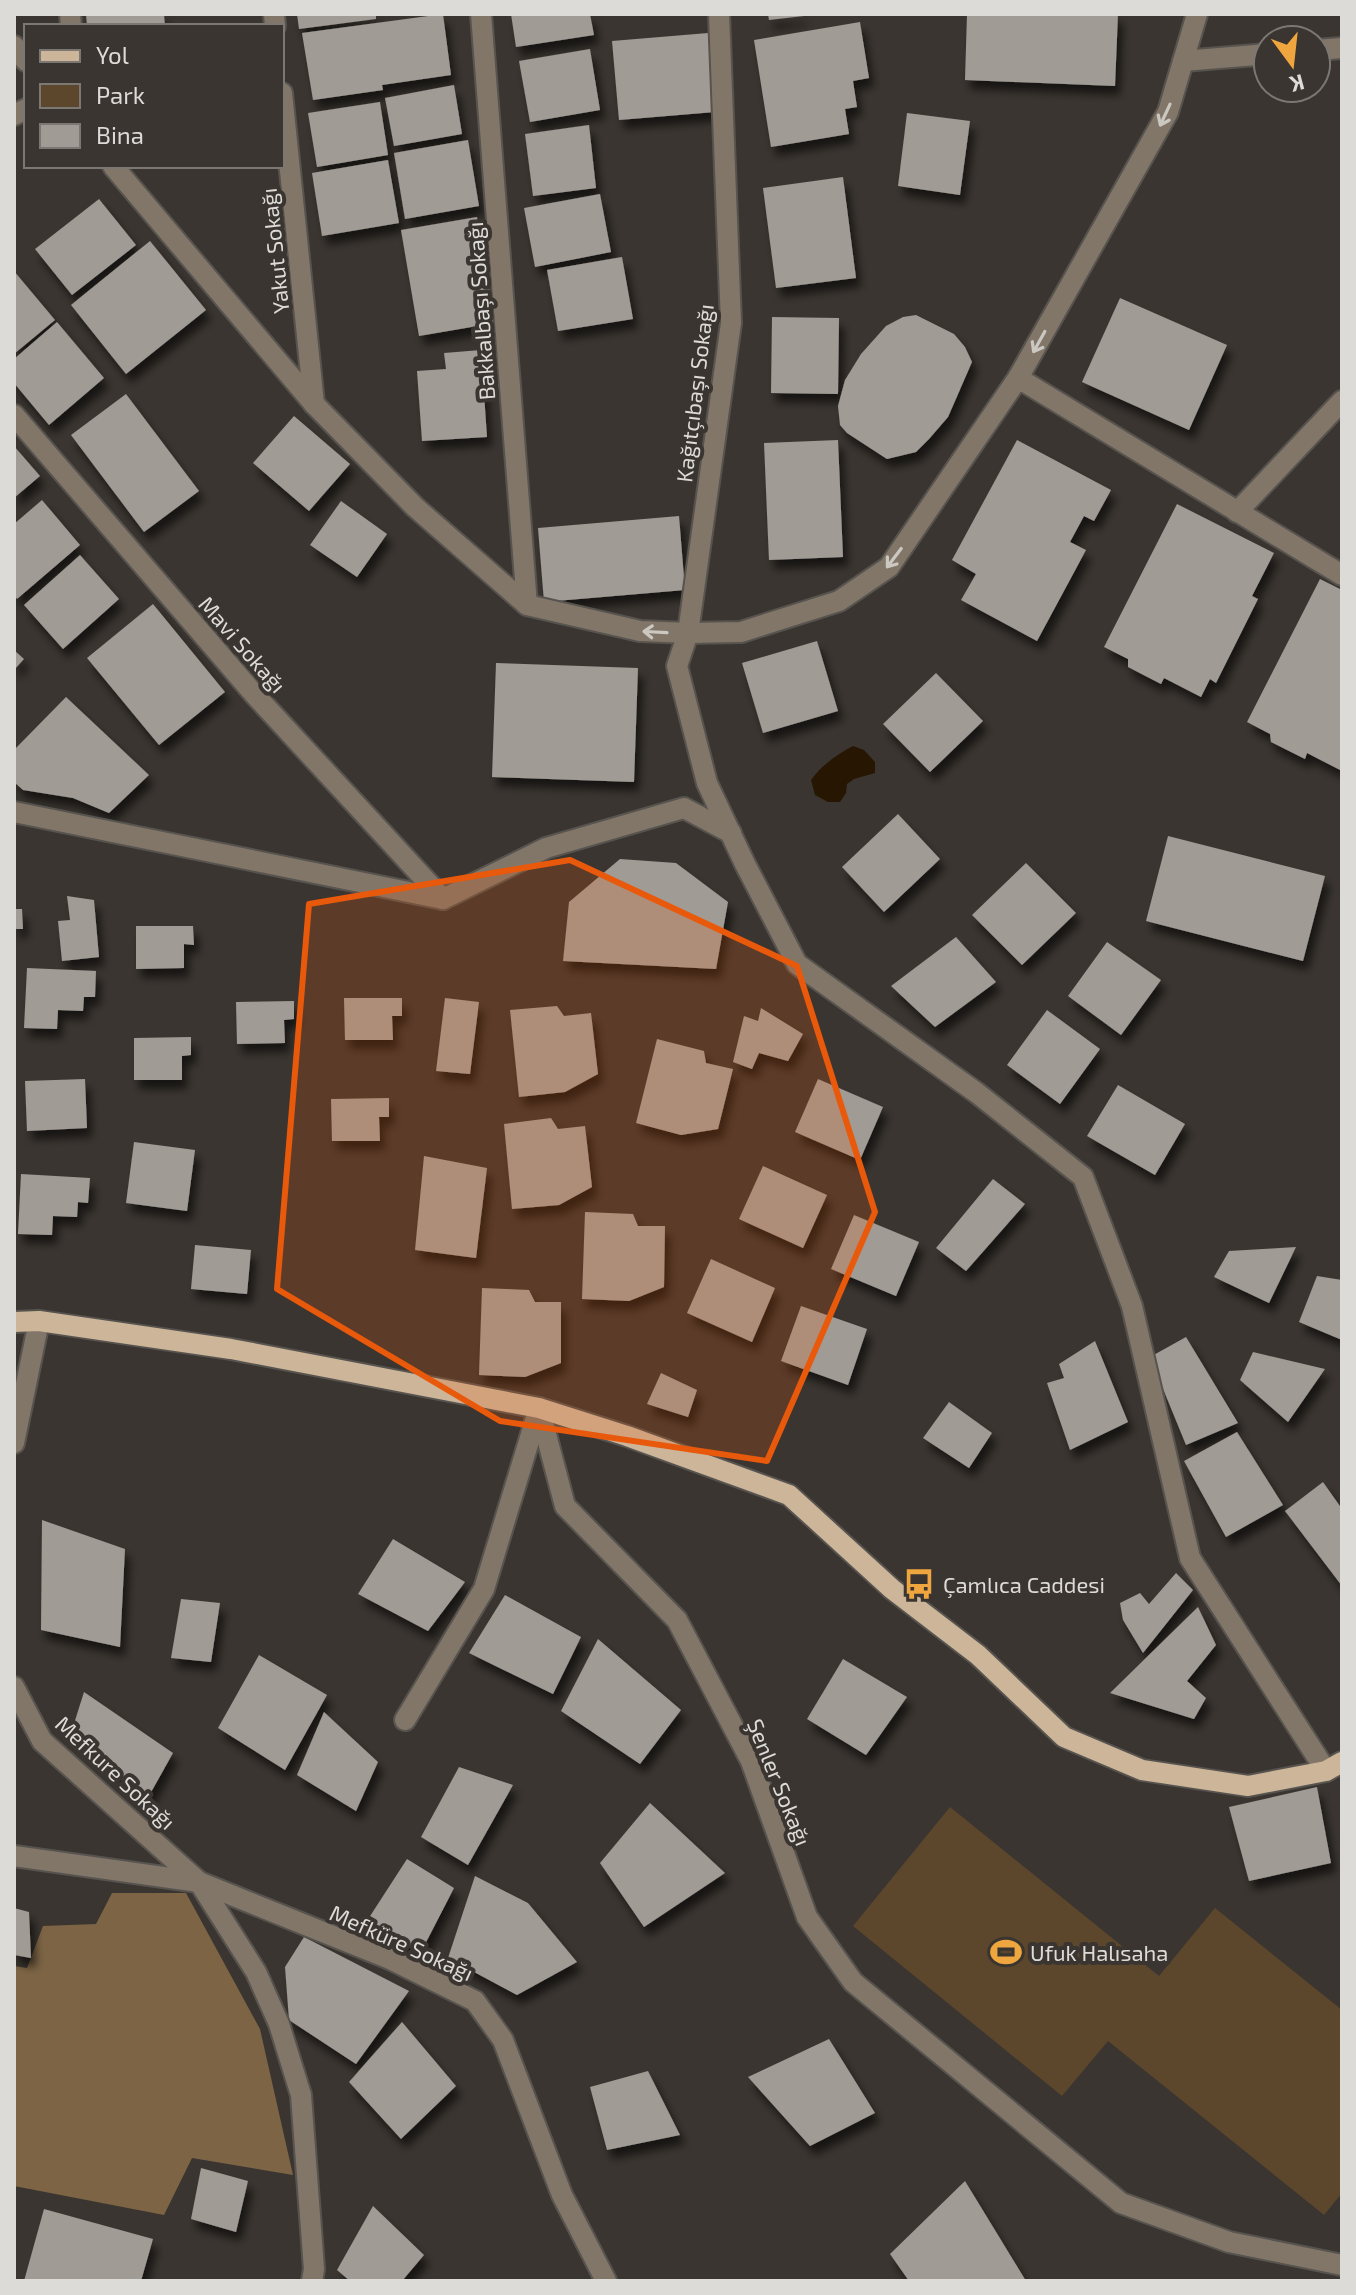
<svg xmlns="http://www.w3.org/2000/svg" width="1356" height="2295" viewBox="0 0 1356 2295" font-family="'Exo 2',sans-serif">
<defs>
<filter id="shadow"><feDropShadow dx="5" dy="9" stdDeviation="4" flood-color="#0009"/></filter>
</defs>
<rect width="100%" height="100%" fill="#3a3530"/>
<polygon fill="#5c472d" points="950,1807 1159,1976 1215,1908 1342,2010 1342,2193 1324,2215 1108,2041 1062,2096 853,1926"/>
<polygon fill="#7c6445" points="112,1893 186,1893 260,2029 293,2175 192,2158 164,2215 14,2186 14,1966 27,1968 43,1926 96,1924"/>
<path fill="#271702" d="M853 746 864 750 875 762V773L854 779 847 784 846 793 840 802H828L815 795 811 780C822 765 836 755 853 746Z"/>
<g fill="#a09b95" filter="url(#shadow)">
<polygon points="86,14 164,14 165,26 87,26"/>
<polygon points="297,14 376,14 376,19 299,29"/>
<polygon points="443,14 451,75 382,85 383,90 313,100 302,33"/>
<polygon points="511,14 590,14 594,35 516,47"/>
<polygon points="768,14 803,14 804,16 769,20"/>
<polygon points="967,14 1118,14 1115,86 965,80"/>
<polygon points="860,22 869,78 853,81 857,107 845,109 849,134 771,147 754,40"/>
<polygon points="708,33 715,112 619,120 612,41"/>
<polygon points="590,49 600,110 530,122 519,61"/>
<polygon points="454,85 462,134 394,146 385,98"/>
<polygon points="380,102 388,155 317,167 308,113"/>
<polygon points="907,113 970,121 960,195 898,186"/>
<polygon points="589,125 596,188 533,196 525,134"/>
<polygon points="468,140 479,206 405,219 394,153"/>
<polygon points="388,160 399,223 322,236 312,173"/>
<polygon points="843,177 856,278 776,288 763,188"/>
<polygon points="600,194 611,252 535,267 524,208"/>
<polygon points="99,199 136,245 72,295 35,249"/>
<polygon points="477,217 495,323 419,336 401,230"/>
<polygon points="150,241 206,310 126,374 71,305"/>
<polygon points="622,257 633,319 558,331 547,270"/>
<polygon points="14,271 55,320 14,354"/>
<polygon points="1120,298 1227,345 1189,430 1082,382"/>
<polygon points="916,315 954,334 965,347 972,362 948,417 929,439 916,452 887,459 847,433 840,425 838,406 845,380 861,354 886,326 903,317"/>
<polygon points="772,317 839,318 838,394 771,393"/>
<polygon points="57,322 104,378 49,425 14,383 14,359"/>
<polygon points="481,350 487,437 422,441 417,371 446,369 444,353"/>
<polygon points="126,394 199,491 144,532 71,435"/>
<polygon points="294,416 350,464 309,511 253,463"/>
<polygon points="838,440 843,557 769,560 764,443"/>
<polygon points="1017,440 1111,490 1094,521 1084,516 1070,542 1086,550 1037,641 961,600 976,574 952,560"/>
<polygon points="14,446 40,476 14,498"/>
<polygon points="42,500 80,545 17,599 14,595 14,524"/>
<polygon points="341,501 387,534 357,577 310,545"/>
<polygon points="1177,504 1274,553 1252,596 1258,599 1216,683 1210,679 1201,697 1164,678 1161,684 1128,667 1128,659 1104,647"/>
<polygon points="679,516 685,590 544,602 538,528"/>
<polygon points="80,555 119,599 63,649 24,605"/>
<polygon points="1320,579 1342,590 1342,771 1307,753 1305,759 1271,742 1270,734 1247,722"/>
<polygon points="153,604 225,692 159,745 87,658"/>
<polygon points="817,641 838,711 763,733 742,663"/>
<polygon points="14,650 24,659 14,670"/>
<polygon points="496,663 638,668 634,782 492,777"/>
<polygon points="936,673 983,721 930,772 883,724"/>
<polygon points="66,697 149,775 109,813 73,798 23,790 14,782 14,750"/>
<polygon points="898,814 940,859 884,912 842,867"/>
<polygon points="1168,836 1325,876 1303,961 1146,921"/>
<polygon points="620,859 676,863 728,902 716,969 563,961 569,902"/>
<polygon points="1026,863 1076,913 1022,965 972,915"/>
<polygon points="67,896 94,900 99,957 62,961 58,921 70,920"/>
<polygon points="14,909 22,909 23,929 14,929"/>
<polygon points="136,926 193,926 194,945 184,944 184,968 136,969"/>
<polygon points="956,937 996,982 935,1027 891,986"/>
<polygon points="1107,942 1161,980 1121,1035 1068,996"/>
<polygon points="27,968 96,971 95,997 84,997 83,1011 58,1010 57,1029 24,1028"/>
<polygon points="344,998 402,998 402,1016 392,1016 393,1040 345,1040"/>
<polygon points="445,998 479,1002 470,1074 436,1071"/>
<polygon points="294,1001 294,1019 284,1020 285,1043 237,1044 236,1002"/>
<polygon points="557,1006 564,1016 591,1013 598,1074 565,1092 519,1097 510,1010"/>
<polygon points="761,1008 803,1034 788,1061 759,1053 752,1069 733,1062 744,1016 758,1021"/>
<polygon points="1047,1010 1100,1049 1060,1104 1007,1065"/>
<polygon points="191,1037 191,1055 182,1056 182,1080 134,1080 134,1038"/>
<polygon points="657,1039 704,1051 706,1063 733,1069 718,1129 681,1135 636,1123"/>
<polygon points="85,1079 87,1128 27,1131 25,1081"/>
<polygon points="818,1079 883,1107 860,1160 795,1132"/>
<polygon points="1118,1085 1185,1124 1155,1175 1087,1136"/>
<polygon points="389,1098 389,1117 379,1117 380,1141 332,1141 331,1099"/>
<polygon points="551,1118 558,1129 585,1126 592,1187 559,1205 512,1209 504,1124"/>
<polygon points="134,1142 195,1150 187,1211 126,1203"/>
<polygon points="424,1156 487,1168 476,1258 415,1250"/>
<polygon points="763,1166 827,1195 803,1248 739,1219"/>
<polygon points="21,1174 90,1178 88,1203 78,1202 77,1217 53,1216 52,1235 18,1234"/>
<polygon points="993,1179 1025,1204 966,1271 936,1248"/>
<polygon points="585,1212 633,1214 638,1226 665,1226 664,1287 629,1301 582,1299"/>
<polygon points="854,1215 919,1242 896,1296 831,1269"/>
<polygon points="195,1245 251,1250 247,1294 191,1289"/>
<polygon points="1296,1247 1269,1303 1214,1277 1229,1251"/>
<polygon points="711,1259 775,1288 752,1342 687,1313"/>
<polygon points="1317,1276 1342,1280 1342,1340 1299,1322"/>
<polygon points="482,1288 529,1290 535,1302 561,1302 561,1363 525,1377 479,1375"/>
<polygon points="801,1306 867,1329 848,1385 781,1361"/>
<polygon points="1186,1337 1238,1423 1186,1445 1150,1357"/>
<polygon points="1095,1341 1128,1422 1070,1450 1047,1383 1064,1378 1059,1364"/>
<polygon points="1253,1352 1325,1369 1288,1422 1240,1380"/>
<polygon points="661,1373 697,1390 688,1417 647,1404"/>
<polygon points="949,1402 992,1433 969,1468 923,1438"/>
<polygon points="1237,1432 1283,1505 1226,1537 1184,1461"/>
<polygon points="1323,1482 1342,1509 1342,1586 1285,1511"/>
<polygon points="42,1520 125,1549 120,1647 41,1630"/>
<polygon points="393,1539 465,1582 428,1631 358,1594"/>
<polygon points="1176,1573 1193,1590 1143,1653 1123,1620 1120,1603 1140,1593 1149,1604"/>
<polygon points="505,1595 581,1637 553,1694 469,1653"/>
<polygon points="181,1599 220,1603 211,1662 171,1658"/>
<polygon points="1198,1607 1216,1645 1187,1681 1206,1698 1194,1719 1110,1693"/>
<polygon points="598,1639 681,1710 640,1764 561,1711"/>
<polygon points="259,1655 327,1695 285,1770 218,1728"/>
<polygon points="843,1659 907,1697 866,1755 807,1719"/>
<polygon points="84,1692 173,1753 145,1803 72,1730"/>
<polygon points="324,1712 378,1762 356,1811 297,1775"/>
<polygon points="459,1767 513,1785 468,1865 421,1837"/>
<polygon points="1317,1787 1331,1863 1249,1881 1229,1807"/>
<polygon points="650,1803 725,1873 644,1927 600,1863"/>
<polygon points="407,1859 454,1888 421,1952 363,1927"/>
<polygon points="475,1876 528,1903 577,1962 517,1995 448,1958"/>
<polygon points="14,1908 29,1912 31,1958 14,1955"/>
<polygon points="304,1937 409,1991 356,2064 289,2020 285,1967"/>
<polygon points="402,2022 456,2086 401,2139 349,2082"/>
<polygon points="829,2039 875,2113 810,2146 748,2077"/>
<polygon points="648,2071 680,2135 607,2150 590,2087"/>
<polygon points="201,2168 248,2181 236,2232 191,2219"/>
<polygon points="965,2181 1026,2281 909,2281 890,2254"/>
<polygon points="373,2206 424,2255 402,2281 350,2281 337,2270"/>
<polygon points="44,2209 153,2239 141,2281 24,2281"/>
</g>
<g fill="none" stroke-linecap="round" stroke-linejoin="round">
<defs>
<g id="minor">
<polyline points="70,14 71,26"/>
<polyline points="274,14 275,26"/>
<polyline points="481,14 527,605"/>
<polyline points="719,14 731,323 688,633 677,666 707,783 745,864 797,964 977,1093 1083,1177 1132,1306 1190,1558 1326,1771"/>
<polyline points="14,46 26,61"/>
<polyline points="1316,50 1342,48"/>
<polyline points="1183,61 1268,54"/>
<polyline points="282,93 314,404"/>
<polyline points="14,115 26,109"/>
<polyline points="113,166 314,404 415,507 527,605 640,631 688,633 741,632 839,601 889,567 1018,378 1168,112 1197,14"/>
<polyline points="1018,378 1342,575"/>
<polyline points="14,415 254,694 443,899"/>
<polyline points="1237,512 1342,401"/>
<polyline points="14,812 443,899 546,848 684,808 731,833"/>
<polyline points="539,1408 565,1506 677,1620 751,1761 807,1917 853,1982 1121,2203 1229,2242 1342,2265"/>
<polyline points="14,1443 39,1321"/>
<polyline points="14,1687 42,1741 199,1882 256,1972 279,2024 301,2095 314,2269 312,2281"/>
<polyline points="405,1720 484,1589 539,1408"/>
<polyline points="14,1856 199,1882 390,1959 475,2001 503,2040 562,2195 606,2281"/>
</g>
<polyline id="major" points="14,1322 39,1321 231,1349 539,1408 627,1436 789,1495 892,1589 978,1655 1064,1737 1142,1770 1248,1786 1326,1771 1342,1762"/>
</defs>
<use href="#minor" stroke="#57534e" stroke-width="24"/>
<use href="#major" stroke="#57534e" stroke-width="24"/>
<use href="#minor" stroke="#827669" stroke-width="20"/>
<use href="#major" stroke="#ccb599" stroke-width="20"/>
</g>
<defs><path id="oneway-shaft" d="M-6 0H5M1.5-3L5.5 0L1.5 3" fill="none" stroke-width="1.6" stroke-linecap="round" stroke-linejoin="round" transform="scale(2)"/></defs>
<g stroke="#cbc7c1">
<use href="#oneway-shaft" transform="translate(1165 115) rotate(115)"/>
<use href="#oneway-shaft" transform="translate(1039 342) rotate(119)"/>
<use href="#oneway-shaft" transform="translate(894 558) rotate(127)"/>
<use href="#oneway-shaft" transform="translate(655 632) rotate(-177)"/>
</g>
<path fill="#e8590c" fill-opacity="0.2" stroke="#e8590c" stroke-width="6" stroke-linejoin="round" d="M570 860 797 966 875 1212 767 1461 500 1421 277 1289 309 904Z"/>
<defs>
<symbol id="bus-bare" viewBox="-9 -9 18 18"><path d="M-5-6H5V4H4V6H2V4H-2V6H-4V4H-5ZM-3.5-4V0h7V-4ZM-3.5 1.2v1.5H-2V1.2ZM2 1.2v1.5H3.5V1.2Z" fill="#f0a63e" stroke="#3a3530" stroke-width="2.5" paint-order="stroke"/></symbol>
<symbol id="stadium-bare" viewBox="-9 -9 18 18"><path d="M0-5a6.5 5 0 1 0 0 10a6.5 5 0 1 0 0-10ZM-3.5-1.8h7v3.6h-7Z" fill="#f0a63e" stroke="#3a3530" stroke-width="2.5" paint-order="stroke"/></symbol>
</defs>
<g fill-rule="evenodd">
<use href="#bus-bare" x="897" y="1562" width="44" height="44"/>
<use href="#stadium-bare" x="984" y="1930" width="44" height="44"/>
</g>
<g text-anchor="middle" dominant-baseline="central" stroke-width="8" stroke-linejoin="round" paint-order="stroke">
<g font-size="22" fill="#dddbd7" stroke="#3a3530">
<text transform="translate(274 251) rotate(-96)">Yakut Sokağı</text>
<text transform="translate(480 311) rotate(-94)">Bakkalbaşı Sokağı</text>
<text transform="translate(694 393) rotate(-83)">Kağıtçıbaşı Sokağı</text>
<text transform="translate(243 644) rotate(49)">Mavi Sokağı</text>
<text transform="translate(116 1772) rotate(43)">Mefkure Sokağı</text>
<text transform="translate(780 1782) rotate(68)">Şenler Sokağı</text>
<text transform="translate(402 1942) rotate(24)">Mefküre Sokağı</text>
</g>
<g font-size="22" fill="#dddbd7" stroke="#3a3530" text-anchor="start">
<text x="943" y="1584">Çamlıca Caddesi</text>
<text x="1030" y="1952">Ufuk Halısaha</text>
</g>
</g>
<rect width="1356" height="2295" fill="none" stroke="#dddbd7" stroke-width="32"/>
<rect x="24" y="24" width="260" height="144" fill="#3a3530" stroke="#7b7773" stroke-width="2"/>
<rect x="40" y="50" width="40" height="12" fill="#ccb599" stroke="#7b7773" stroke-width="2"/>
<text x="96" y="64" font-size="24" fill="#dddbd7">Yol</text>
<rect x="40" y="84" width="40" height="24" fill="#5c472d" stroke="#7b7773" stroke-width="2"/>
<text x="96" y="104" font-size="24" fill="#dddbd7">Park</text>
<rect x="40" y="124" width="40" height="24" fill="#a09b95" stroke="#7b7773" stroke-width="2"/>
<text x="96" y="144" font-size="24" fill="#dddbd7">Bina</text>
<g transform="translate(1292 64) rotate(165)"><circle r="38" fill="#3a3530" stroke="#7b7773" stroke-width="2"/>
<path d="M0-6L14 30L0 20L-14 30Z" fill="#f0a63e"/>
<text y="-12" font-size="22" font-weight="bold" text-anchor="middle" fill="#dddbd7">K</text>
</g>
</svg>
